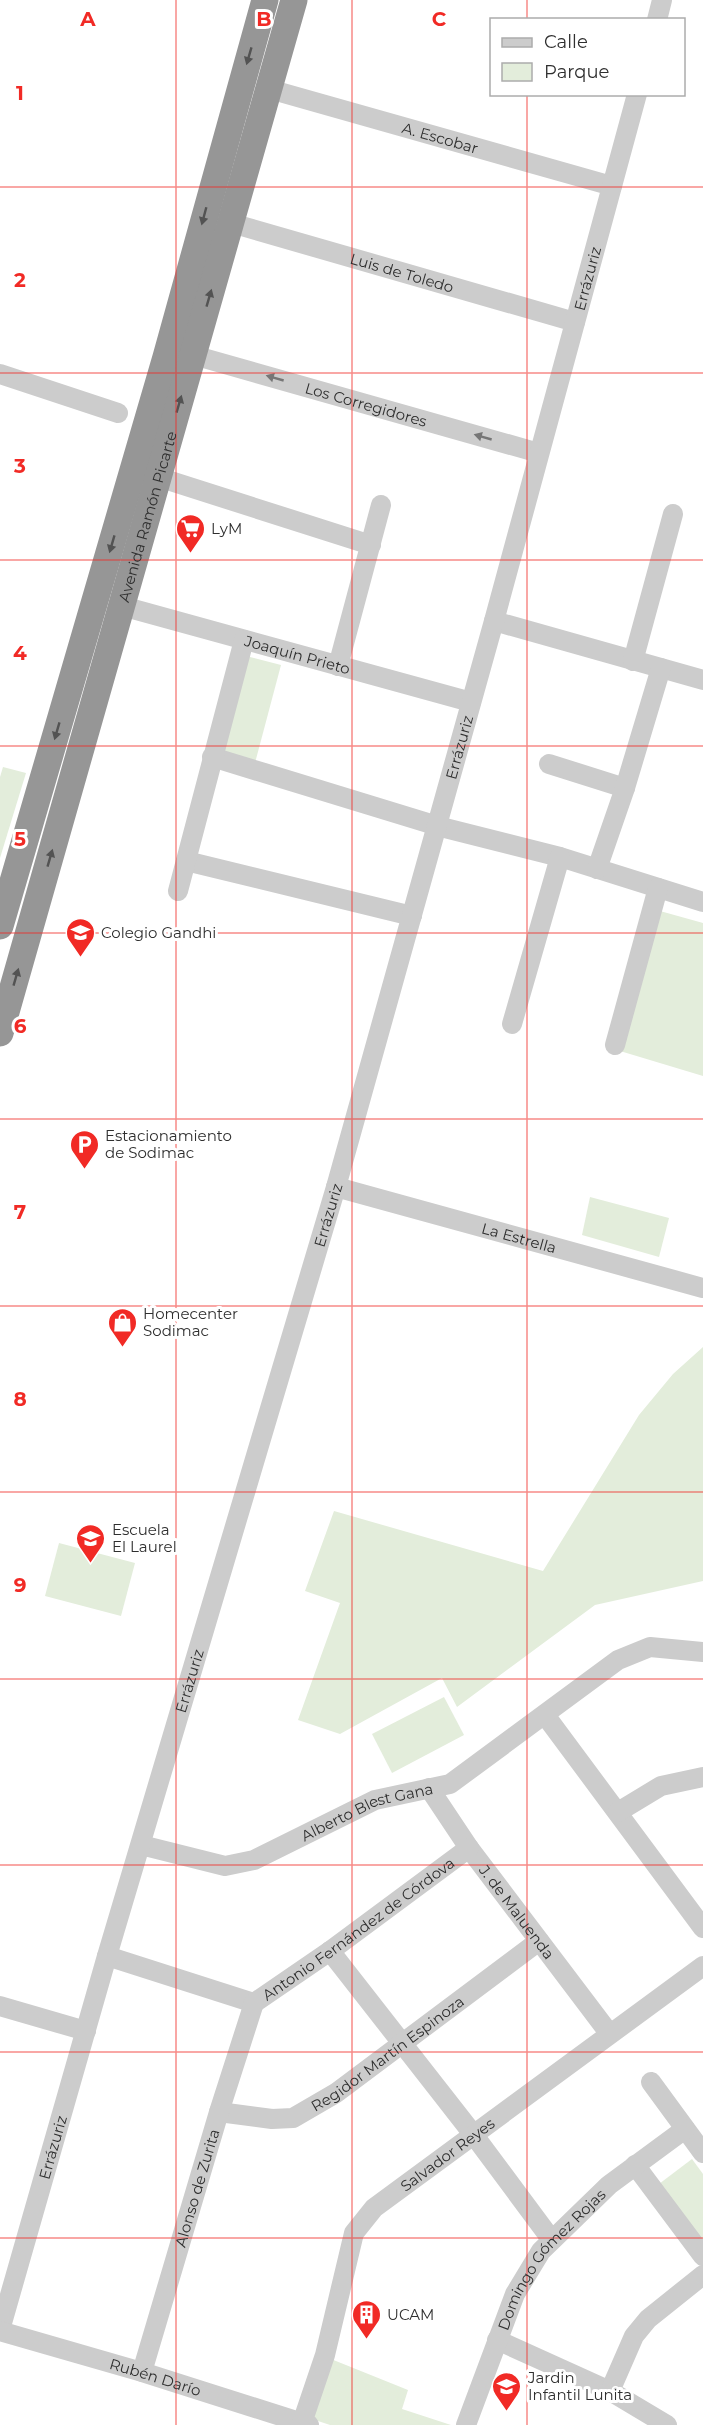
<svg xmlns="http://www.w3.org/2000/svg" width="703" height="2425" viewBox="0 0 703 2425" font-family="Montserrat,sans-serif">
<rect width="100%" height="100%" fill="#fff"/>
<g fill="#e3eddb">
<polygon points="246,656 281,665 255,763 217,752"/>
<polygon points="3,767 26,773 0,858 0,777"/>
<polygon points="660,911 703,923 703,1076 620,1051"/>
<polygon points="590,1197 669,1218 659,1257 582,1235"/>
<polygon points="703,1347 703,1581 595,1605 457,1707 442,1678 340,1734 298,1720 340,1603 305,1591 334,1511 543,1571 639,1415 673,1374"/>
<polygon points="59,1543 135,1563 121,1616 45,1596"/>
<polygon points="444,1697 464,1735 392,1773 372,1734"/>
<polygon points="692,2159 703,2174 703,2252 655,2187"/>
<polygon points="331,2359 408,2390 402,2409 451,2425 330,2425 312,2419"/>
</g>
<g fill="none" stroke-linecap="round" stroke-linejoin="round">
<g stroke="#ccc" stroke-width="20">
<polyline points="657,20 662,0"/>
<path id="s1" d="M269 89 612 186"/>
<path id="s2" d="M231 223 575 322"/>
<path id="s3" d="M193 355 539 453"/>
<polyline points="0,374 118,413"/>
<polyline points="158,477 371,545"/>
<path id="s4" d="M122 606 471 702"/>
<polyline points="494,621 703,680"/>
<polyline points="633,661 673,514"/>
<polyline points="338,666 381,505"/>
<polyline points="212,757 441,827 560,857 703,902"/>
<polyline points="549,764 625,788"/>
<polyline points="186,861 412,916"/>
<polyline points="597,869 625,788 661,668"/>
<polyline points="178,891 244,640"/>
<polyline points="512,1024 560,857"/>
<polyline points="615,1045 658,888"/>
<path id="s5" d="M336 1187 703 1288"/>
<polyline points="545,1715 703,1928"/>
<path id="s6" d="M429 1788 469 1848 609 2033"/>
<polyline points="618,1812 661,1786 703,1777"/>
<path id="s7" d="M141 1845 225 1866 254 1860 375 1800 450 1784 618 1660 650 1647 703 1652"/>
<polyline points="330,1951 473,2134 551,2239"/>
<polyline points="107,1956 254,2003"/>
<path id="s8" d="M254 2003 330 1951 469 1848"/>
<polyline points="0,2006 86,2031"/>
<polyline points="651,2082 703,2153"/>
<path id="s9" d="M219 2112 272 2119 293 2118 336 2093 539 1941"/>
<polyline points="635,2165 703,2256"/>
<path id="s10" d="M0 2330 107 1956 336 1187 494 621 637 94"/>
<path id="s11" d="M0 2331 142 2372 309 2425"/>
<polyline points="497,2340 610,2391 667,2425"/>
<path id="s12" d="M142 2372 219 2112 254 2003"/>
<polyline points="610,2391 634,2336 648,2319 703,2275"/>
<path id="s13" d="M302 2423 325 2355 354 2233 374 2208 703 1966"/>
<path id="s14" d="M466 2425 515 2294 541 2251 609 2185 685 2129"/>
</g>
<g stroke="#969696" stroke-width="27">
<polyline points="0,926 166,357 265,0"/>
<path id="s15" d="M0 1033 294 0"/>
</g>
</g>
<defs><path id="oneway-solid" d="M-6-.8H1V-3.2L6.5 0L1 3.2V.8H-6Z" transform="scale(1.5)"/></defs>
<g fill="#535353">
<use href="#oneway-solid" transform="translate(249 56) rotate(106)"/>
<use href="#oneway-solid" transform="translate(204 216) rotate(105)"/>
<use href="#oneway-solid" transform="translate(209 298) rotate(-74)"/>
<use href="#oneway-solid" transform="translate(179 404) rotate(-74)"/>
<use href="#oneway-solid" transform="translate(112 544) rotate(106)"/>
<use href="#oneway-solid" transform="translate(57 731) rotate(106)"/>
<use href="#oneway-solid" transform="translate(50 858) rotate(-74)"/>
<use href="#oneway-solid" transform="translate(16 977) rotate(-74)"/>
</g>
<g fill="#767676">
<use href="#oneway-solid" transform="translate(275 378) rotate(-164)"/>
<use href="#oneway-solid" transform="translate(483 437) rotate(-164)"/>
</g>
<path fill="none" stroke="#f12a25" stroke-width="1.5" stroke-opacity="0.55" d="M176 0V2425M352 0V2425M527 0V20M527 94V2425M0 187H703M0 373H703M0 560H703M0 746H703M0 933H703M0 1119H703M0 1306H703M0 1492H703M0 1679H703M0 1865H703M0 2052H703M0 2238H703"/>
<defs>
<symbol id="supermarket-pin" viewBox="-11 -11 22 30"><path d="M0 17L-7.5 6A9.5 9.5 0 1 1 7.5 6Z" fill="#f12a25" stroke="#fff"/><path d="M-6-5.5h2.5l.6 2H6L4.5 2H-2.5L-4.4-4H-6ZM-1.5 3.2a1.3 1.3 0 1 0 .1 0ZM3 3.2a1.3 1.3 0 1 0 .1 0Z" fill="#fff"/></symbol>
<symbol id="school-pin" viewBox="-11 -11 22 30"><path d="M0 17L-7.5 6A9.5 9.5 0 1 1 7.5 6Z" fill="#f12a25" stroke="#fff"/><path d="M0-5L7-2L0 1L-7-2ZM-4 1L0 2.5L4 1V4Q0 6-4 4Z" fill="#fff"/></symbol>
<symbol id="parking-pin" viewBox="-11 -11 22 30"><path d="M0 17L-7.5 6A9.5 9.5 0 1 1 7.5 6Z" fill="#f12a25" stroke="#fff"/><path d="M-3.5-5.5H1a3.5 3.5 0 0 1 0 7H-1V5.5H-3.5ZM-1-3.4V-.6H.8a1.4 1.4 0 0 0 0-2.8Z" fill="#fff"/></symbol>
<symbol id="shop-pin" viewBox="-11 -11 22 30"><path d="M0 17L-7.5 6A9.5 9.5 0 1 1 7.5 6Z" fill="#f12a25" stroke="#fff"/><path d="M-5-2.5h2.3a2.7 3.5 0 0 1 5.4 0H5L5.5 6h-11ZM-1.5-2.5h3a1.5 2.3 0 0 0-3 0Z" fill="#fff"/></symbol>
<symbol id="building-pin" viewBox="-11 -11 22 30"><path d="M0 17L-7.5 6A9.5 9.5 0 1 1 7.5 6Z" fill="#f12a25" stroke="#fff"/><path d="M-4-6H4V6H1V3H-1V6H-4ZM-2.5-4.3h1.7v1.8h-1.7ZM.8-4.3h1.7v1.8H.8ZM-2.5-1h1.7V.8h-1.7ZM.8-1h1.7V.8H.8Z" fill="#fff"/></symbol>
</defs>
<g fill-rule="evenodd">
<use href="#supermarket-pin" x="174" y="512" width="33" height="45"/>
<use href="#school-pin" x="64" y="916" width="33" height="45"/>
<use href="#parking-pin" x="68" y="1128" width="33" height="45"/>
<use href="#shop-pin" x="106" y="1306" width="33" height="45"/>
<use href="#school-pin" x="74" y="1522" width="33" height="45"/>
<use href="#building-pin" x="350" y="2298" width="33" height="45"/>
<use href="#school-pin" x="490" y="2370" width="33" height="45"/>
</g>
<g text-anchor="middle" dominant-baseline="central" stroke-width="6" stroke-linejoin="round" paint-order="stroke">
<g font-size="15" fill="#2f2f2f" stroke="#fff">
<text stroke="none"><textPath href="#s1" startOffset="178">A. Escobar</textPath></text>
<text stroke="none"><textPath href="#s2" startOffset="178">Luis de Toledo</textPath></text>
<text stroke="none"><textPath href="#s10" startOffset="2134">Errázuriz</textPath></text>
<text stroke="none"><textPath href="#s3" startOffset="180">Los Corregidores</textPath></text>
<text stroke="none"><textPath href="#s15" startOffset="537">Avenida Ramón Picarte</textPath></text>
<text stroke="none"><textPath href="#s4" startOffset="182">Joaquín Prieto</textPath></text>
<text stroke="none"><textPath href="#s10" startOffset="1648">Errázuriz</textPath></text>
<text stroke="none"><textPath href="#s10" startOffset="1162">Errázuriz</textPath></text>
<text stroke="none"><textPath href="#s5" startOffset="190">La Estrella</textPath></text>
<text stroke="none"><textPath href="#s10" startOffset="676">Errázuriz</textPath></text>
<text stroke="none"><textPath href="#s7" startOffset="240">Alberto Blest Gana</textPath></text>
<text stroke="none"><textPath href="#s6" startOffset="152">J. de Maluenda</textPath></text>
<text stroke="none"><textPath href="#s8" startOffset="128">Antonio Fernández de Córdova</textPath></text>
<text stroke="none"><textPath href="#s9" startOffset="189">Regidor Martín Espinoza</textPath></text>
<text stroke="none"><textPath href="#s10" startOffset="190">Errázuriz</textPath></text>
<text stroke="none"><textPath href="#s13" startOffset="320">Salvador Reyes</textPath></text>
<text stroke="none"><textPath href="#s12" startOffset="192">Alonso de Zurita</textPath></text>
<text stroke="none"><textPath href="#s14" startOffset="189">Domingo Gómez Rojas</textPath></text>
<text stroke="none"><textPath href="#s11" startOffset="162">Rubén Darío</textPath></text>
</g>
<g font-size="15" fill="#2f2f2f" stroke="#fff" text-anchor="start">
<text x="211" y="528">LyM</text>
<text x="101" y="932">Colegio Gandhi</text>
<text x="105" y="1135">Estacionamiento<tspan x="105" dy="17">de Sodimac</tspan></text>
<text x="143" y="1313">Homecenter<tspan x="143" dy="17">Sodimac</tspan></text>
<text x="112" y="1529">Escuela<tspan x="112" dy="17">El Laurel</tspan></text>
<text x="387" y="2314">UCAM</text>
<text x="528" y="2377">Jardin<tspan x="528" dy="17">Infantil Lunita</tspan></text>
</g>
</g>
<g font-size="20" text-anchor="middle" font-weight="bold" fill="#f12a25" stroke="#fff" stroke-width="6" stroke-linejoin="round" paint-order="stroke">
<text x="88" y="26">A</text>
<text x="264" y="26">B</text>
<text x="439" y="26">C</text>
<text x="20" y="100">1</text>
<text x="20" y="287">2</text>
<text x="20" y="473">3</text>
<text x="20" y="660">4</text>
<text x="20" y="846">5</text>
<text x="20" y="1033">6</text>
<text x="20" y="1219">7</text>
<text x="20" y="1406">8</text>
<text x="20" y="1592">9</text>
</g>
<rect x="490" y="18" width="195" height="78" fill="#ffffff" stroke="#acacac" stroke-width="1.5"/>
<rect x="502" y="38" width="30" height="9" fill="#cccccc" stroke="#acacac" stroke-width="1.5"/>
<text x="544" y="48" font-size="18" fill="#2f2f2f">Calle</text>
<rect x="502" y="63" width="30" height="18" fill="#e3eddb" stroke="#acacac" stroke-width="1.5"/>
<text x="544" y="78" font-size="18" fill="#2f2f2f">Parque</text>
</svg>
